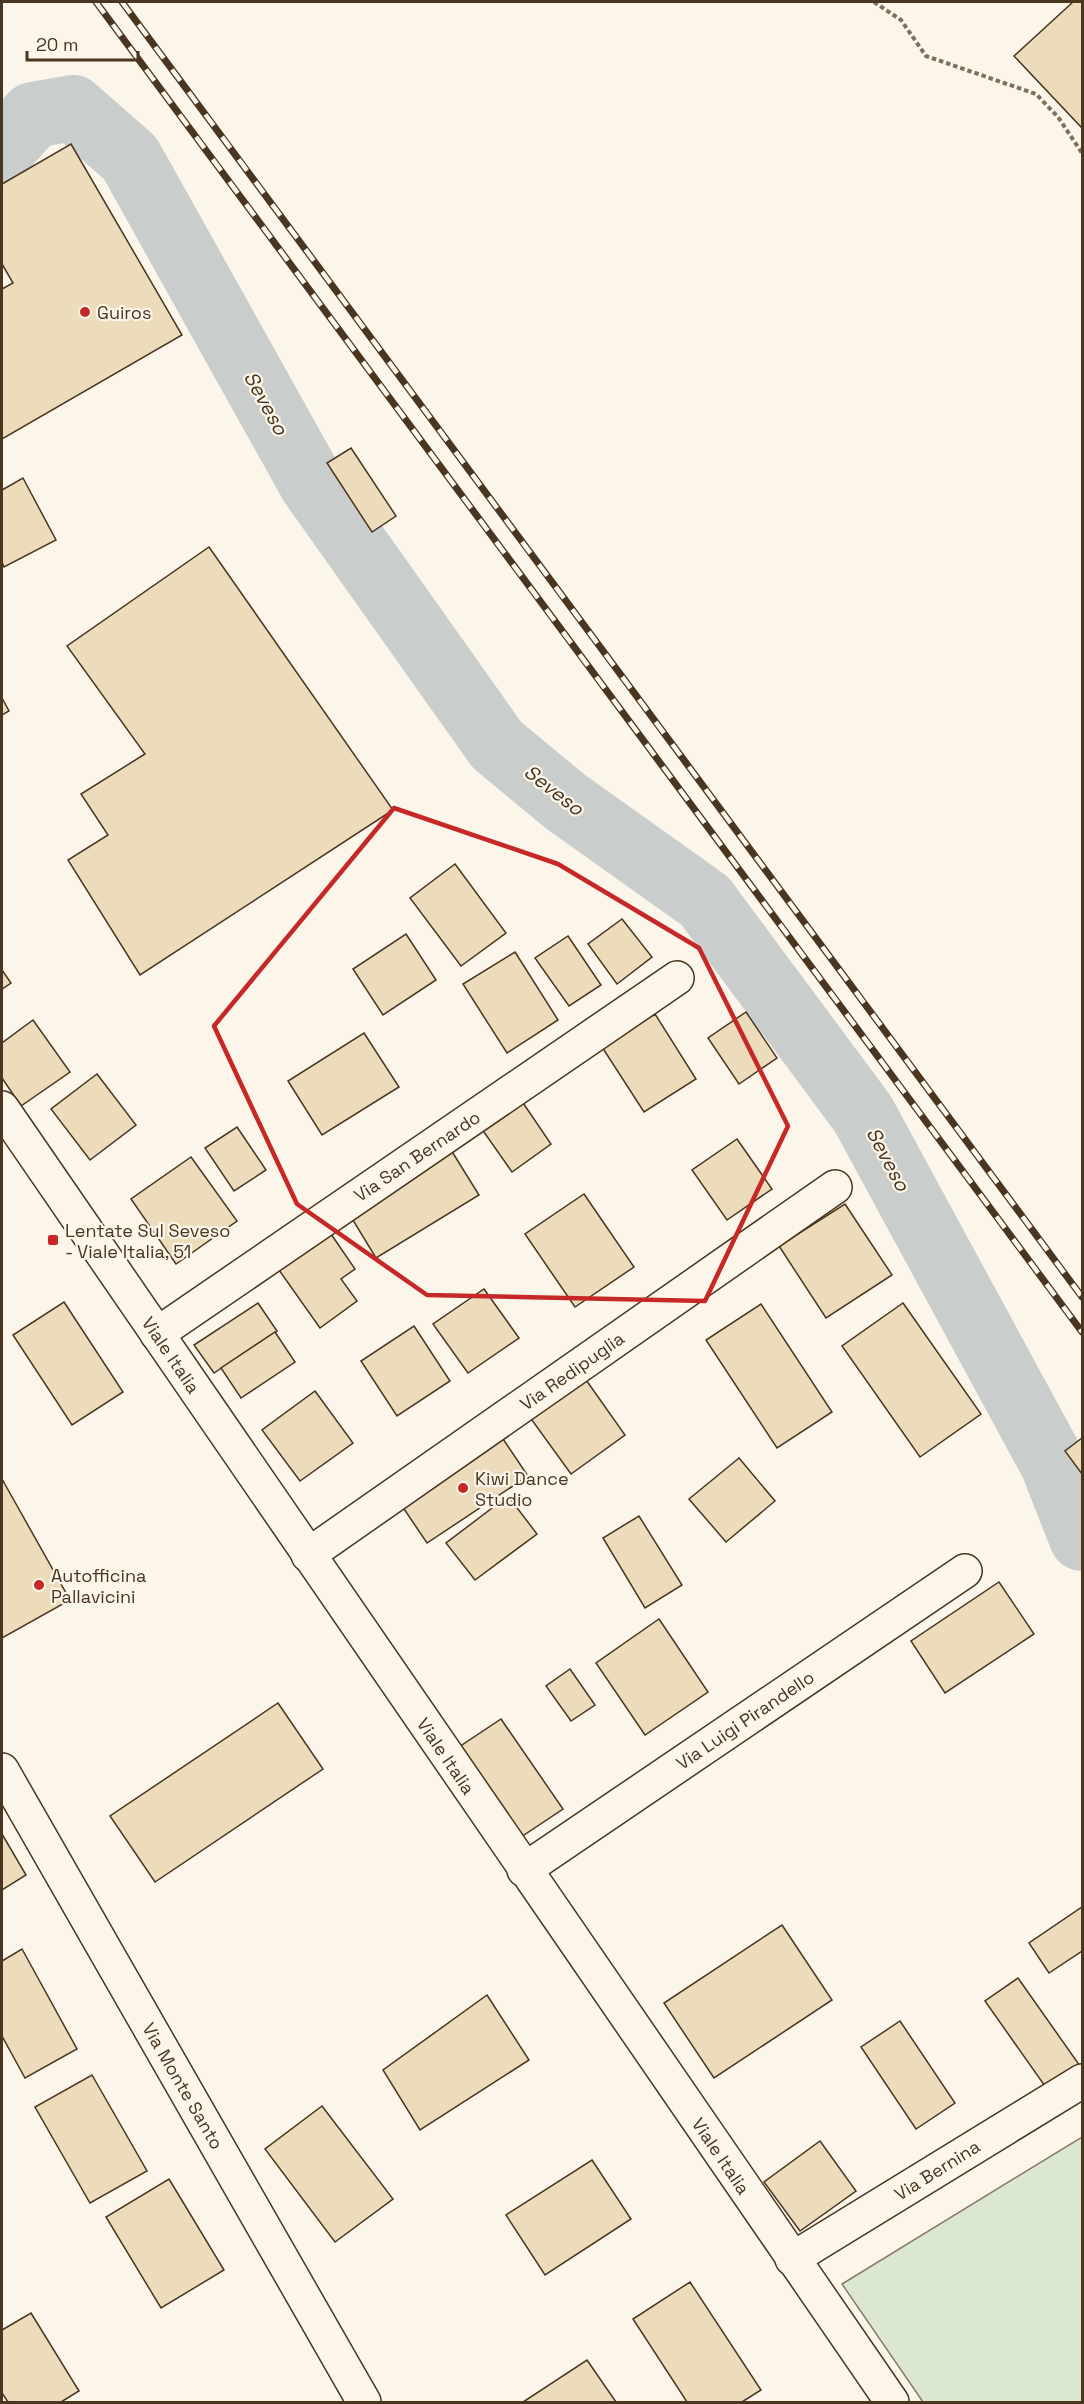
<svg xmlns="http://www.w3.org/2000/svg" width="1084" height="2404" viewBox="0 0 1084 2404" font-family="'Space Grotesk',sans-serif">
<rect width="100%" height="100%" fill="#fbf6e9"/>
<polygon fill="#dce7d0" stroke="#887966" stroke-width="1.5" points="1082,2137 1082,2402 923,2402 842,2284"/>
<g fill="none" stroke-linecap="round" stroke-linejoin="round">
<polyline stroke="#c9cecd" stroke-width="66" points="2,150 33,115 73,108 130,158 312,484 497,745 566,802 705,901 863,1114 1053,1464 1082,1538"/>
</g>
<g fill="#ecdcbc" stroke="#4a3520" stroke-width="1.5">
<polygon points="1073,2 1082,2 1082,128 1014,56"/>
<polygon points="71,144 182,335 2,439 2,289 13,283 2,264 2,184"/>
<polygon points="351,448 396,516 372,532 327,463"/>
<polygon points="23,478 56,540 4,567 2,562 2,490"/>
<polygon points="209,547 393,810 140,975 68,860 108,835 81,794 145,754 67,646"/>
<polygon points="2,698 9,711 2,715"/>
<polygon points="455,864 506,933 461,966 410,898"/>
<polygon points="622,919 652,957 617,984 588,944"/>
<polygon points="406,934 436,980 383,1015 353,969"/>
<polygon points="568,936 601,985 569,1006 535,958"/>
<polygon points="515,952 558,1020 507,1053 463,984"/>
<polygon points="2,970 11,983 2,989"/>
<polygon points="746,1012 777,1058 739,1084 708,1038"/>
<polygon points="655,1014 696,1079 644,1112 602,1047"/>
<polygon points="33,1020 70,1072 21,1106 2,1078 2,1043"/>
<polygon points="364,1033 399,1087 322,1135 288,1081"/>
<polygon points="97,1074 136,1125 90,1160 51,1109"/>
<polygon points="519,1097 551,1144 512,1172 479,1125"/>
<polygon points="237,1127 266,1170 234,1191 205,1148"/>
<polygon points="737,1139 772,1189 727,1220 692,1170"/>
<polygon points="451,1150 479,1195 376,1258 348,1212"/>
<polygon points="191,1157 237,1221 176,1264 131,1199"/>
<polygon points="584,1194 634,1267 575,1307 525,1234"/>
<polygon points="845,1204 892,1275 826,1318 779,1246"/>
<polygon points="331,1234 355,1269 341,1279 357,1301 320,1328 279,1270"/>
<polygon points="484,1289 519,1338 468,1373 433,1324"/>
<polygon points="64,1302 123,1392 72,1425 13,1335"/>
<polygon points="258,1303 277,1331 214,1373 194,1345"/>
<polygon points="903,1303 981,1414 920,1457 842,1346"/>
<polygon points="761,1304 832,1412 777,1448 706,1340"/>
<polygon points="414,1326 450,1381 397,1416 361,1361"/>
<polygon points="275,1332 295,1362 241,1398 221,1368"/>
<polygon points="584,1377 625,1435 571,1474 529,1416"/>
<polygon points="315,1391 353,1443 300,1481 262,1430"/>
<polygon points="499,1433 528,1476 427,1543 398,1500"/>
<polygon points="1082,1438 1082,1474 1065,1451"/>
<polygon points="739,1458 775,1501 726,1542 689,1499"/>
<polygon points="2,1479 70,1600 2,1638"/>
<polygon points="508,1496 537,1534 475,1580 446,1543"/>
<polygon points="639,1516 682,1585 645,1608 603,1538"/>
<polygon points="999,1582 1034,1634 945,1693 911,1641"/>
<polygon points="659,1619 708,1692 645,1735 596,1663"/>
<polygon points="570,1669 595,1705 571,1721 546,1686"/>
<polygon points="278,1703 323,1769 155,1882 110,1816"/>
<polygon points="501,1719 563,1809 518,1839 456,1749"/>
<polygon points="2,1834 26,1875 2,1890"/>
<polygon points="1082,1907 1082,1951 1049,1973 1029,1943"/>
<polygon points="782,1925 832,2000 714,2078 664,2003"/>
<polygon points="22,1949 77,2049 25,2078 2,2036 2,1961"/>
<polygon points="1018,1978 1080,2066 1047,2089 985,2001"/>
<polygon points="487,1995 529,2060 420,2130 383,2070"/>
<polygon points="900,2021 955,2103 916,2129 861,2047"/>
<polygon points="92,2075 147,2171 90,2203 35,2107"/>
<polygon points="322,2106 393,2199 335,2242 265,2149"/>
<polygon points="820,2141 856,2191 800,2231 764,2182"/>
<polygon points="592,2160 631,2219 545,2275 506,2215"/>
<polygon points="169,2179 224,2270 161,2308 106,2217"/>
<polygon points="690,2282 761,2390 742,2402 687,2402 633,2319"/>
<polygon points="31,2313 79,2391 61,2402 8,2402 2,2393 2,2330"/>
<polygon points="587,2360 616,2402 523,2402"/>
</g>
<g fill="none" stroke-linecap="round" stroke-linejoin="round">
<defs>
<g id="street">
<polyline points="2,1108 892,2402"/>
<polyline points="157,1334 677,978"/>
<polyline points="308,1555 835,1187"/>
<polyline points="2,1770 364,2402"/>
<polyline points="524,1870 965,1571"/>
<polyline points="792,2259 1082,2081"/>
</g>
</defs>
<use href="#street" stroke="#4a3520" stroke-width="36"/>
<polyline stroke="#7f6f5c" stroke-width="4" stroke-dasharray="4.5 3" stroke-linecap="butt" points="874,2 901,20 926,56 1036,94 1058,117 1082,153"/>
<use href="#street" stroke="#fbf6e9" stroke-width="33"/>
<defs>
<g id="rail">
<polyline points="96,2 1082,1332"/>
<polyline points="122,2 1082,1297"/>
</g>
</defs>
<use href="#rail" stroke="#4a3520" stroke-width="7"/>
<use href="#rail" stroke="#fbf6e9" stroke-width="4.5" stroke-dasharray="14" stroke-linecap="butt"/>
</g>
<path fill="none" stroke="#c62828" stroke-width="4.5" stroke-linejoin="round" d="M394 808 558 864 699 948 788 1126 705 1301 427 1295 297 1204 214 1026Z"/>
<g fill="#c62828" stroke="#fbf6e9" stroke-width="2">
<circle cx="85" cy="312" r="6"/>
<rect x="47" y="1234" width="12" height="12" rx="3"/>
<circle cx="463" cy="1488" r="6"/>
<circle cx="39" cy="1585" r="6"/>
</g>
<g text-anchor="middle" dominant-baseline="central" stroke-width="4.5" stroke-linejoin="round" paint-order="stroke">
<g font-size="18" fill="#4a3520" stroke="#fbf6e9" text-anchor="start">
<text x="97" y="312">Guiros</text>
<text x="65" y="1230">Lentate Sul Seveso<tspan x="65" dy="21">- Viale Italia, 51</tspan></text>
<text x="475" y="1478">Kiwi Dance<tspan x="475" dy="21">Studio</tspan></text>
<text x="51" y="1575">Autofficina<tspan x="51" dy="21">Pallavicini</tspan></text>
</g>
<g font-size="18" fill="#4a3520" stroke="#fbf6e9">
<text transform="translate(417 1156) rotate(-34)">Via San Bernardo</text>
<text transform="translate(171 1355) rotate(56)">Viale Italia</text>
<text transform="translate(572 1371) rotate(-35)">Via Redipuglia</text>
<text transform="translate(745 1720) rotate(-34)">Via Luigi Pirandello</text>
<text transform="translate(446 1756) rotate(56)">Viale Italia</text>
<text transform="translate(183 2086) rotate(60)">Via Monte Santo</text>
<text transform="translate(721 2156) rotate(56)">Viale Italia</text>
<text transform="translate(937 2170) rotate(-32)">Via Bernina</text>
</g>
<g font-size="20" font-style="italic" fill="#4a3520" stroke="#fbf6e9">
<text transform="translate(266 403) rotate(61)">Seveso</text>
<text transform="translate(554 790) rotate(38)">Seveso</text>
<text transform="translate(888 1159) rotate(62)">Seveso</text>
</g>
</g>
<rect width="1084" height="2404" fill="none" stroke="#4a3520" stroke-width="6"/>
<path d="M27 51v9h111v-9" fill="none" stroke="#4a3520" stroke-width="3"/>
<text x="36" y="51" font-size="18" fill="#4a3520" stroke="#fbf6e9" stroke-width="4.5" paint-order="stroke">20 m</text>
</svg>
